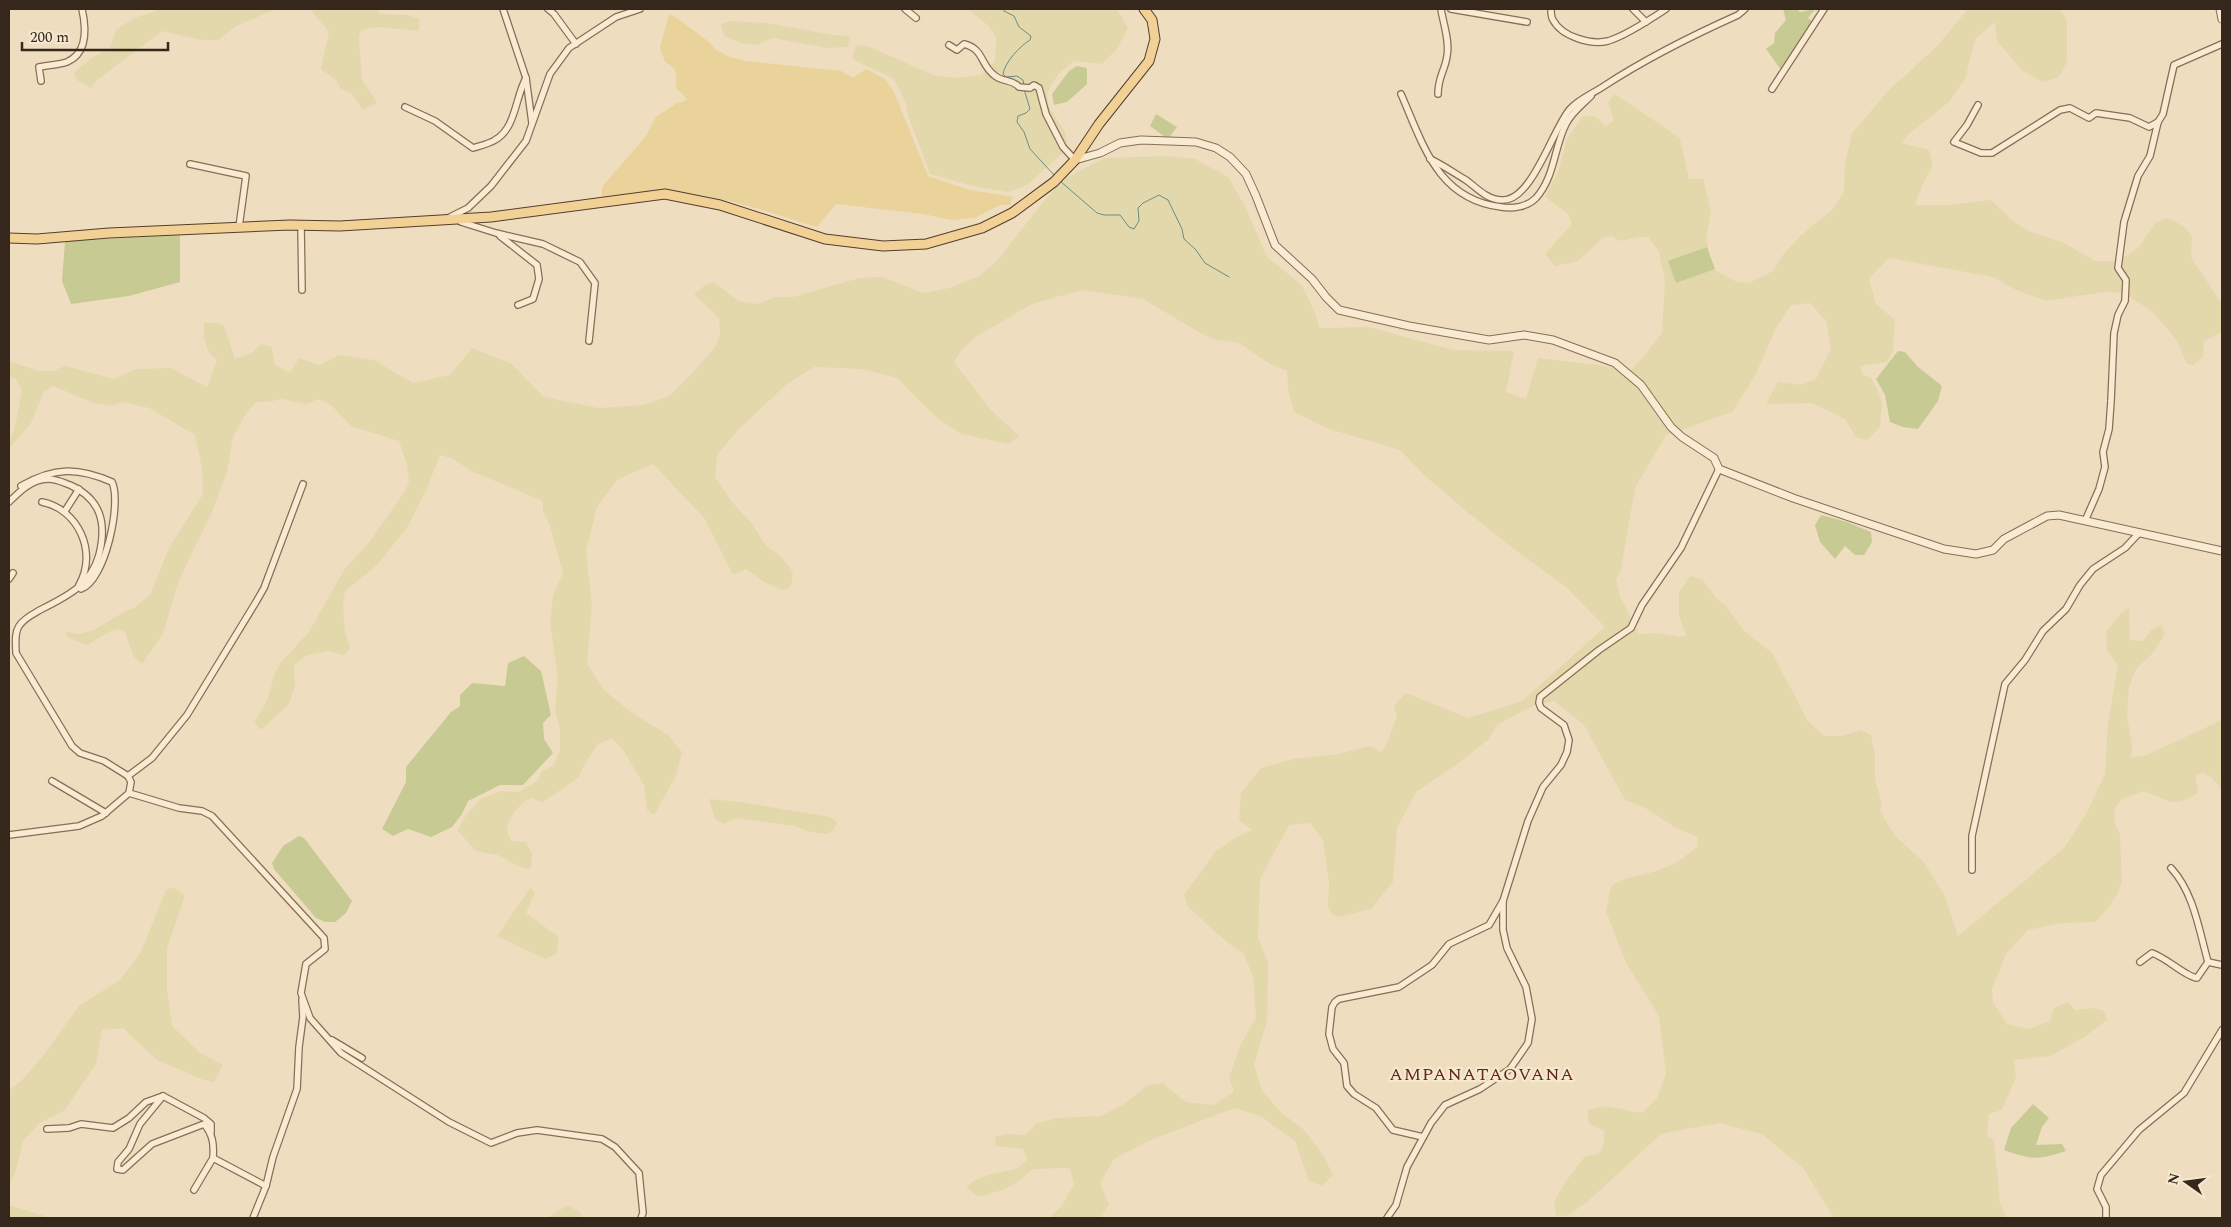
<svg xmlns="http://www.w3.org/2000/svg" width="2231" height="1227" viewBox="0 0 2231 1227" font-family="Spectral,serif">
<rect width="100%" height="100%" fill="#eedebf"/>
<g fill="#e3d8ac">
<polygon points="161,9 277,9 236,26 219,40 201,40 162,31 97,80 91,88 78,81 74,73 91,58 110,48 116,30 134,18"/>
<polygon points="310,9 375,9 381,14 406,15 419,18 419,31 379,27 361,30 359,37 362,80 377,103 363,110 352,94 341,89 337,81 321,69 329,32"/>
<polygon points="967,9 1117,9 1128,28 1117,49 1102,64 1074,61 1058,74 1047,93 1049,107 1065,132 1068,148 1027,185 1009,192 972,186 930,174 908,115 906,103 894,79 852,59 856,45 868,46 933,75 954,78 981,75 995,61 996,37 989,26"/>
<polygon points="1968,9 2060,9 2067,21 2067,62 2058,78 2042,82 2023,71 1997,41 1995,22 1975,39 1965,79 1950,101 1908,135 1902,143 1929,150 1933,165 1923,184 1915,205 1949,205 1991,200 2012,220 2029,231 2064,243 2095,261 2119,261 2139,247 2155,223 2167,218 2184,226 2192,237 2191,257 2222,304 2222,332 2204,341 2203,357 2193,365 2186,363 2178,342 2154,313 2124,293 2104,292 2046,301 2014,289 1993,277 1889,258 1869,279 1876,304 1895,320 1893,350 1887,362 1860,366 1862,374 1871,378 1878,390 1882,403 1880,427 1867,440 1856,437 1845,419 1812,403 1766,404 1778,382 1801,385 1816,379 1831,349 1826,321 1810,303 1791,305 1776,328 1755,376 1732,412 1666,435 1635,488 1621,569 1616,580 1620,596 1639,634 1658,633 1679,637 1686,635 1679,615 1679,592 1690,576 1702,579 1717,599 1726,606 1744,631 1772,653 1808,721 1824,736 1842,736 1861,730 1871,735 1875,753 1875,780 1882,803 1880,811 1895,836 1923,861 1945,896 1958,936 2064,848 2086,814 2105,774 2108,723 2118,666 2107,650 2106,632 2121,613 2129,608 2130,640 2143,641 2151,630 2161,625 2165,634 2153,653 2136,669 2129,687 2127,716 2132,745 2131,757 2144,756 2222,720 2222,789 2211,777 2204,773 2197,774 2195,779 2198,786 2197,794 2181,802 2171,802 2144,791 2122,799 2115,808 2114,822 2120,834 2122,881 2118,893 2109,907 2095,922 2061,923 2028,930 2006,954 1992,989 1993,1002 2007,1024 2029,1029 2050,1021 2054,1008 2068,1002 2075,1010 2093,1008 2104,1011 2107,1020 2083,1038 2050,1056 2014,1060 2016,1078 2002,1110 1989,1114 1987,1136 1994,1141 2000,1202 2006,1218 1834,1218 1803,1168 1762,1134 1719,1123 1661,1134 1586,1203 1567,1216 1556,1215 1554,1202 1566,1181 1585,1156 1599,1154 1603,1145 1605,1131 1589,1124 1587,1110 1606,1106 1642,1113 1657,1098 1666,1074 1659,1016 1626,963 1606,911 1611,886 1624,879 1653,872 1676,863 1697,847 1698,838 1671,825 1647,809 1625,800 1584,725 1554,701 1535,705 1498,724 1488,740 1456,765 1416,792 1397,828 1393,882 1371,909 1339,917 1332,914 1328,906 1329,882 1323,840 1310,823 1289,825 1260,879 1258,938 1268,962 1267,1021 1254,1065 1262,1091 1282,1113 1304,1130 1323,1155 1333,1175 1322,1186 1309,1181 1295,1141 1260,1116 1235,1108 1153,1139 1114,1159 1100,1183 1109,1204 1101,1218 1049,1218 1062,1206 1074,1184 1070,1168 1033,1169 1018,1182 1003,1190 978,1197 966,1187 975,1180 992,1174 1016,1169 1027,1160 1023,1149 996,1146 995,1137 1008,1134 1026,1135 1037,1123 1057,1118 1101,1116 1124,1104 1148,1085 1163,1083 1186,1102 1213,1105 1234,1092 1229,1077 1240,1046 1256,1017 1253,977 1244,954 1228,943 1188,907 1184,895 1215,852 1235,838 1252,830 1239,820 1241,793 1261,768 1293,759 1338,754 1370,746 1382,752 1389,738 1397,716 1394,706 1406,693 1468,718 1522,701 1605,627 1565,586 1515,550 1467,512 1424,475 1400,450 1326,428 1294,412 1288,390 1287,371 1270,364 1239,343 1217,340 1202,334 1143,299 1083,290 1056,297 1032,304 977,336 962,349 954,362 991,410 1019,436 1009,444 961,434 940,420 909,391 898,378 861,369 814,367 787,384 739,429 717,455 715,477 732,502 753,525 766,546 781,556 793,572 792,583 787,589 781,590 764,582 746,569 733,575 705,519 653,464 617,480 597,507 586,552 592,606 587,664 605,691 631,712 668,735 682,752 676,776 654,815 647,810 644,785 623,750 612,738 597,745 582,769 579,777 542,803 531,798 525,801 515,811 508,824 507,832 512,841 526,842 532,853 531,869 520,867 498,855 476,851 457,830 467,814 481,799 501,791 519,792 537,781 542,771 554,765 560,749 560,730 555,709 558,678 550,624 553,595 563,573 550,526 543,511 543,501 471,471 453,459 440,455 426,491 408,526 378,564 345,591 343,605 345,631 350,648 344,655 328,651 307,655 294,665 295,686 289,704 261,730 254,723 268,699 274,675 282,661 309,632 344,570 370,541 405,491 409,482 407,465 399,441 351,426 331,405 318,399 307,404 282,399 267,402 256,402 247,412 233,437 227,472 212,512 179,580 163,634 142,664 133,656 125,632 118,629 111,631 87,645 69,638 65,633 69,632 78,634 94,630 124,612 134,608 150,595 169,548 203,494 202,469 195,435 149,408 122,402 112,406 94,403 53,386 44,391 31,423 9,449 9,439 14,432 22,390 15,378 9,378 9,361 38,371 53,371 65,366 114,379 136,369 171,368 207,387 217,360 209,353 204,338 204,323 216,323 224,326 235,359 253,352 261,344 272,347 275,365 290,373 299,358 320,365 339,355 374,360 413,383 450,375 472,348 512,364 544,397 598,408 643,405 669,396 695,370 716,346 720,334 719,318 694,294 704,286 714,282 738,301 759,304 774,297 793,297 859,278 883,277 923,293 949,288 979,276 997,261 1043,202 1066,178 1104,158 1168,156 1195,159 1228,177 1245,206 1267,257 1302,285 1316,315 1319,328 1369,327 1453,350 1514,351 1506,392 1526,399 1538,358 1599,365 1629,372 1643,357 1662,333 1665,280 1659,252 1648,237 1640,237 1620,241 1612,236 1603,238 1578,261 1555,266 1545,254 1572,224 1568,214 1545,197 1558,172 1567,139 1583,116 1595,116 1605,126 1614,121 1608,102 1615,94 1680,138 1689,179 1703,179 1711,212 1706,239 1712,269 1737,282 1749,283 1773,271 1782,256 1800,236 1833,209 1844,192 1845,164 1852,133 1889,90 1937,46"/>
<polygon points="730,21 766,23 833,35 850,36 848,47 827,48 773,38 756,45 740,43 724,36 721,24"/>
<polygon points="709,799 740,802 831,817 837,822 834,829 828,834 810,832 795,826 736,818 724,824 715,819"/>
<polygon points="172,887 185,895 167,948 167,988 172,1026 200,1053 223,1065 214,1082 201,1079 157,1060 123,1028 102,1030 96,1064 64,1111 41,1122 23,1141 15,1173 9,1186 9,1091 24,1078 43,1056 79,1006 120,980 140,954 166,890"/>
<polygon points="530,888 535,892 526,913 559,937 556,954 545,959 497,936"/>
<polygon points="9,1205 45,1216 47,1218 9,1218"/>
<polygon points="568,1205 581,1213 582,1218 546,1218"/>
</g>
<g fill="#c7cb93">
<polygon points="1783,9 1797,9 1800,12 1815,9 1808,18 1814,23 1781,70 1766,49 1774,43 1775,33 1786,20"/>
<polygon points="1077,66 1087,68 1087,84 1067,102 1054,105 1052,94 1069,71"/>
<polygon points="1156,114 1177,127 1168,139 1150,126"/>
<polygon points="180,235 180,282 129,296 71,304 62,281 65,241"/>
<polygon points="1707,247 1715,269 1676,283 1668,261"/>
<polygon points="1898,351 1905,352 1917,366 1942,386 1938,401 1918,429 1903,427 1890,422 1885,395 1876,379"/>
<polygon points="1821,515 1847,522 1871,532 1872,542 1864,555 1855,555 1845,546 1835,559 1820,542 1815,525"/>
<polygon points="524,656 541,671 551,715 543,723 544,739 553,753 523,785 500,785 468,801 462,814 452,827 431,837 408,829 393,836 382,829 406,782 406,767 451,712 460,706 460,695 472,683 505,686 508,663"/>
<polygon points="299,836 304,838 352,901 346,913 335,922 325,922 316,918 274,869 272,863 283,846"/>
<path d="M2033 1104 2049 1118 2042 1127 2036 1145 2062 1144 2066 1151C2038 1160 2032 1160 2004 1150L2011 1128Z"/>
</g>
<path fill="#ead29b" d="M669 15 674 16 709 42 716 50 730 57 745 61 841 71 853 78 866 69 885 79 894 92 928 176 970 190 1013 197 1010 205H1000L975 218 952 220 923 214 836 204 817 227C742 204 682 180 602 198V187L646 136 656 117 675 104 687 100 682 93 677 90C673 77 683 72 665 62L660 47Z"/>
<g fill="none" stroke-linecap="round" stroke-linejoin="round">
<g stroke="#6a8d83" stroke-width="1">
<path d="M1004 9V11L1014 16 1019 27 1031 36 1030 40C1020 46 1005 62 1003 74L1006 77 1017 76 1023 80 1024 85"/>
<polyline points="1024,89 1030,109 1026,113 1018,116 1017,122 1024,132 1030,149 1055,176"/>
<polyline points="1060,181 1097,213 1104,215 1120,215 1129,227 1134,229 1139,221 1138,208 1143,203 1159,195 1168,200 1182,229 1184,239 1196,250 1205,263 1229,277"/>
</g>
<defs>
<g id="minor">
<polyline points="503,9 526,78 532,123"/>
<polyline points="548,9 554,14 576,44"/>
<polyline points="905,9 916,18"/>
<polyline points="1451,9 1527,22"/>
<path d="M1551 9C1551 12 1551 17 1553 20 1562 37 1591 45 1608 41 1625 36 1651 19 1666 9"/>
<polyline points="1633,9 1646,22"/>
<path d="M949 45 957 50 964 44C984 49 980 64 994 75 1001 82 1012 79 1019 87L1030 88 1034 85 1039 88 1046 114 1063 147 1075 160"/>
<path d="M41 81 39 67C48 65 59 65 67 62 88 53 86 27 82 9"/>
<polyline points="1772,89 1824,9"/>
<path d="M1401 94C1423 144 1437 199 1501 207 1513 209 1527 207 1536 198 1555 177 1554 147 1566 124 1572 112 1582 105 1591 96"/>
<path d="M1438 94C1438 76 1445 71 1447 56 1450 41 1443 23 1441 9"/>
<polyline points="1978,105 1967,125 1954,142 1981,153 1992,153 2060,110 2070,108 2089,118 2096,113 2130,118 2149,127 2158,122"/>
<path d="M405 107 435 121 473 148C479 146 489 144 495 140 516 128 515 98 526 78"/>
<path d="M1430 159C1443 165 1454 173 1466 180 1477 188 1487 200 1502 200 1532 202 1553 128 1570 109 1579 99 1592 94 1604 86 1647 58 1691 36 1738 15L1745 9"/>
<polyline points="190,164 246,176 239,227"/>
<polyline points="448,218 468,208 491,186 526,141 550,74 569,48 616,17 640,9"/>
<polyline points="461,222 496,233 543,244 580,262 595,283 589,341"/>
<polyline points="301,225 302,290"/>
<polyline points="500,236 537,265 539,279 533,299 518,305"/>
<path d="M21 486C54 467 78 467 112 482 122 503 105 581 81 589"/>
<path d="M9 502C19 492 32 479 48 479 56 479 62 482 70 485 101 499 107 523 99 555 91 585 66 597 40 610 33 614 23 619 19 626 14 634 16 645 16 653L72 746 80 753 104 761 128 776"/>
<path d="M42 502C78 509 98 552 79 585"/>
<polyline points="65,511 79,489"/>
<polyline points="2085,521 2099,489 2105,467 2103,452 2109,429 2111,401 2114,333 2118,315 2125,301 2126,280 2118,268 2124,222 2138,176 2150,156 2158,122 2163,114 2174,65 2222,44"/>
<polyline points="9,579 13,573"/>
<polyline points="52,781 106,813"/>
<polyline points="129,793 131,782 128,776 152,758 187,715 256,602 264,588 303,484"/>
<polyline points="9,835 79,826 102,816 129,793 179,808 202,811 212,816 324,938 325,949 306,964 301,993 310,1018 341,1053 449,1122 491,1143 517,1133 537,1130 602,1139 615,1147 639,1173 643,1213 641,1218"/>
<polyline points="1972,870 1972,836 2005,684 2025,660 2043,631 2066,609 2080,585 2093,569 2125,548 2139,533"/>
<path d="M2140 962 2152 953C2167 958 2186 977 2197 978L2208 962C2199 930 2194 893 2171 868"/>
<polyline points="2208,962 2222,965"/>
<polyline points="332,1040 362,1058"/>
<polyline points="163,1096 204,1118 211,1124 211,1132"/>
<path d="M47 1129 69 1128 81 1124 113 1128 129 1118 146 1102 163 1096 140 1124 129 1149 118 1162 117 1169 123 1170 152 1144 204 1124C213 1135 214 1144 213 1158L266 1186"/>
<polyline points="1423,1137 1393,1130 1376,1108 1354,1094 1347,1086 1344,1063 1333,1049 1329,1034 1332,1007 1335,1002 1339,999 1399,987 1432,965 1449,944 1489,925 1503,901"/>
<polyline points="194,1190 213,1158"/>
<polyline points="253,1218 266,1186 273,1157 297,1089 299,1047 303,1017 302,1000"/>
<polyline points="1387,1218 1396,1205 1407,1167 1431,1123 1445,1105 1480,1089 1510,1069 1528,1043 1532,1019 1526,987 1507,948 1503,930 1503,901 1528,821 1543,787 1561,765 1567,752 1569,740 1564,725 1541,708 1539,703 1540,697 1599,650 1631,628 1642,605 1681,548 1719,469"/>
<polyline points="2106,1218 2106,1207 2097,1189 2101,1175 2139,1130 2184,1093 2222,1030"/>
</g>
<g id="tertiary">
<polyline points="2220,9 2222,19"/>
<polyline points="1075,160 1100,153 1120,143 1141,140 1196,142 1216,148 1230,157 1246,174 1256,196 1275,245 1312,279 1326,297 1339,310 1409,326 1489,340 1524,335 1553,340 1615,363 1641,385 1671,427 1682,437 1714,458 1719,469 1793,498 1944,549 1976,554 1993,550 2004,539 2047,516 2059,515 2222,551"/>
</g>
<polyline id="primary" points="9,238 37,239 109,233 290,225 340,226 491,217 665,194 720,205 825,239 883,246 926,244 982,228 1012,213 1054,182 1075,160 1099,124 1149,61 1155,39 1152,20 1144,9"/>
</defs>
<use href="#minor" stroke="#866e57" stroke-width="8"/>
<use href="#tertiary" stroke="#866e57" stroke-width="9"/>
<use href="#primary" stroke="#543d2c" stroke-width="11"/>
<use href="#minor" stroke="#f9ebd2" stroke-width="5.5"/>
<use href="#tertiary" stroke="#f9ebd2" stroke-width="7"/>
<use href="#primary" stroke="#f2d196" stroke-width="9"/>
</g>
<g text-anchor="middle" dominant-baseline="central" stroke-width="4.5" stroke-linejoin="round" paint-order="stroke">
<g font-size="18" letter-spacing="1" fill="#62271b" stroke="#f5e8cf">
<text x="1482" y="1074">AMPANATAOVANA</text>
</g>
</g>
<rect width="2231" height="1227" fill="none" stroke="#36271c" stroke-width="20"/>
<g transform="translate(2186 1182) rotate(284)" stroke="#f5e8cf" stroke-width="4" paint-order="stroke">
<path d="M0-4L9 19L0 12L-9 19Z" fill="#36271c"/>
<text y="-8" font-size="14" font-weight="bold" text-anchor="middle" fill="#36271c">N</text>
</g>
<path d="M22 42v8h146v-8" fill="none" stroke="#36271c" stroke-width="2.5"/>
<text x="30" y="42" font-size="15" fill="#36271c" stroke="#f5e8cf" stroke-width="4" paint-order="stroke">200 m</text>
</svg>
